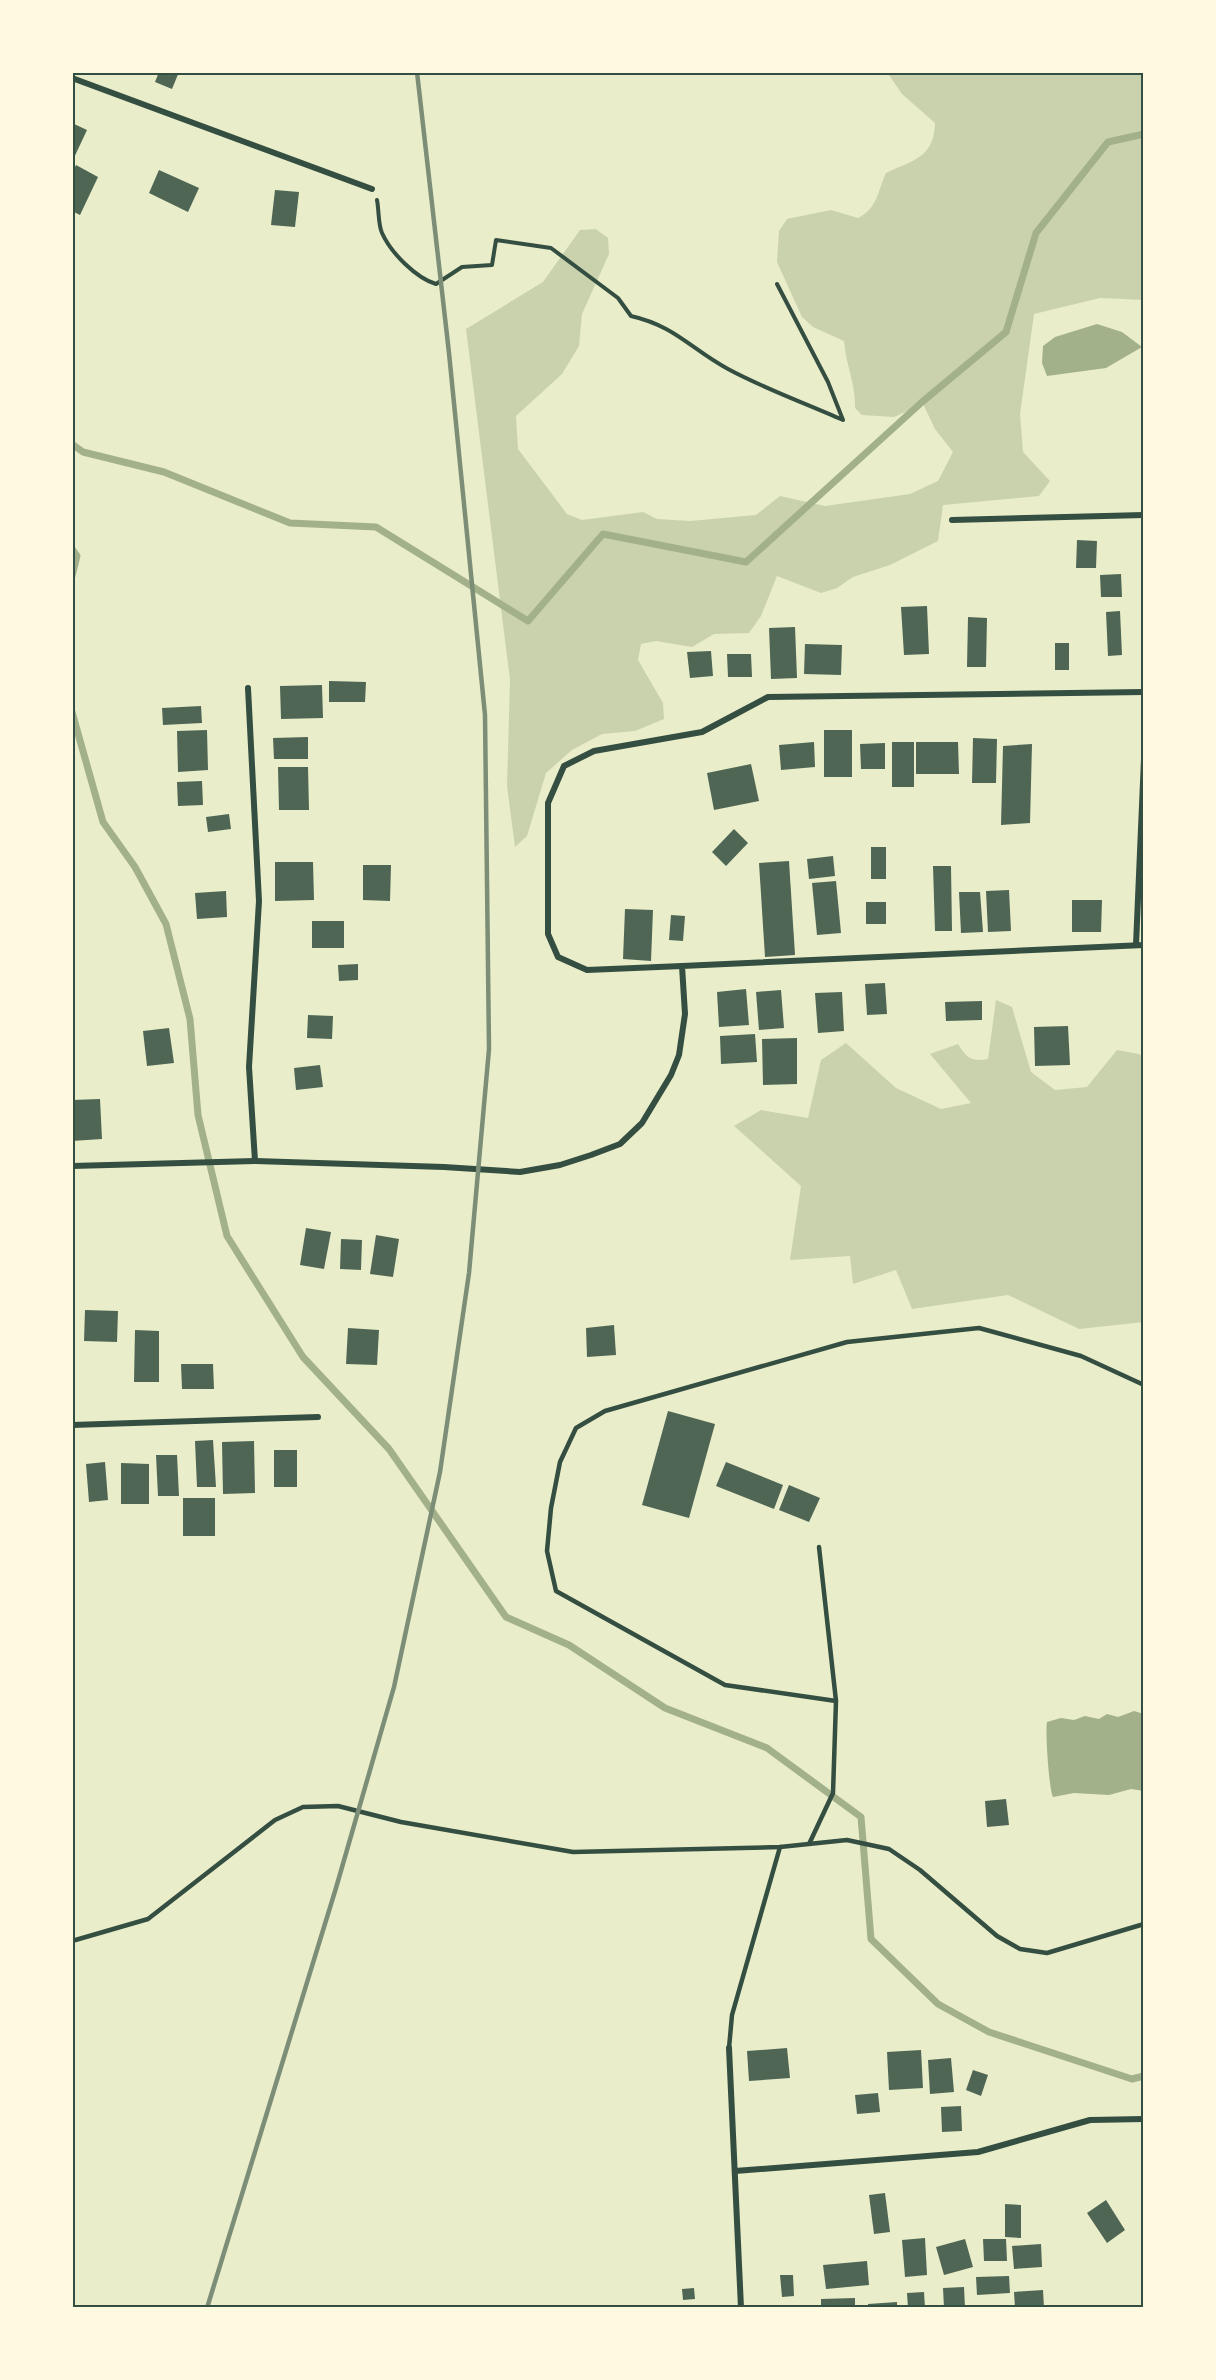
<svg xmlns="http://www.w3.org/2000/svg" width="1216" height="2380" viewBox="0 0 1216 2380" font-family="Quicksand,sans-serif">
<rect width="100%" height="100%" fill="#e9edc9"/>
<g fill="#cad2ad">
<path d="M883 72H1144V300L1100 298 1034 314 1020 414 1023 452 1050 481 1039 496 943 505 938 541 890 565 853 577 837 588 821 593 777 576 761 616 749 633 714 634 692 647 656 641 641 644 638 660 663 703 664 719 635 731 602 734 572 750 546 773 527 836 515 847 507 786 510 680 466 329 543 282 580 230 596 229 608 238 609 254 582 314 579 346 562 374 516 416 518 449 567 514 582 520 643 512 657 519 690 521 756 515 780 496 825 506 910 494 938 481 953 452 935 429 923 404 894 417 862 415 855 408C856 386 846 365 844 341L813 327 802 317 777 262 779 231 787 219 831 210 858 218C877 209 878 191 886 173 913 160 934 158 935 123L902 94 889 75Z"/>
<path d="M996 1000 1012 1007 1031 1072 1055 1090 1087 1087 1117 1050 1139 1054 1144 1057V1322L1079 1329 1008 1295 912 1309 896 1270 853 1284 850 1256 790 1260 801 1186 734 1126 761 1110 808 1118 821 1060 846 1043 896 1088 941 1109 971 1103 930 1054 958 1044C967 1058 971 1062 988 1059Z"/>
</g>
<g fill="#a3b18a">
<polygon points="1097,324 1122,332 1142,347 1106,368 1047,376 1042,363 1043,346 1055,337"/>
<path d="M1134 1711 1144 1714V1791L1131 1789 1109 1795 1074 1793 1053 1797C1049 1790 1045 1730 1047 1722L1061 1718 1074 1720 1085 1716 1099 1719 1107 1714 1118 1717Z"/>
</g>
<g fill="none" stroke-linecap="round" stroke-linejoin="round">
<g stroke="#a3b18a" stroke-width="7">
<polyline points="72,444 83,452 164,472 290,523 376,527 528,621 603,534 746,562 922,402 1006,332 1036,233 1108,142 1144,134"/>
<polyline points="72,549 77,556 72,576"/>
<polyline points="72,712 103,822 135,867 166,924 190,1019 198,1115 227,1236 303,1357 389,1449 506,1617 569,1645 665,1708 767,1748 861,1817 871,1939 938,2004 989,2032 1132,2079 1144,2076"/>
</g>
</g>
<g fill="#4f6655">
<polygon points="159,72 179,72 172,89 155,82"/>
<polygon points="72,123 87,130 72,162"/>
<polygon points="76,165 98,177 80,215 72,211 72,173"/>
<polygon points="159,170 199,188 188,212 149,193"/>
<polygon points="275,190 299,192 295,227 271,225"/>
<polygon points="1077,540 1097,541 1096,568 1076,568"/>
<polygon points="1121,574 1122,597 1101,597 1100,575"/>
<polygon points="927,606 929,654 904,655 901,607"/>
<polygon points="1120,611 1122,655 1108,656 1106,612"/>
<polygon points="968,617 987,618 986,667 967,667"/>
<polygon points="795,627 797,678 771,679 769,628"/>
<rect x="1055" y="643" width="14" height="27"/>
<polygon points="805,644 842,645 841,675 804,674"/>
<polygon points="711,651 713,676 690,678 687,652"/>
<polygon points="727,654 751,654 752,677 728,677"/>
<polygon points="329,681 366,682 365,702 329,702"/>
<polygon points="322,685 323,718 281,719 280,686"/>
<polygon points="201,706 202,723 163,725 162,708"/>
<polygon points="207,730 208,770 178,772 177,731"/>
<rect x="824" y="730" width="28" height="47"/>
<polygon points="308,737 308,759 274,759 273,738"/>
<polygon points="973,738 997,739 996,783 972,783"/>
<polygon points="814,742 815,767 781,770 779,745"/>
<rect x="892" y="742" width="22" height="45"/>
<polygon points="916,742 958,742 959,774 916,774"/>
<polygon points="885,743 885,769 861,769 860,744"/>
<polygon points="1032,744 1030,823 1001,825 1003,746"/>
<polygon points="751,764 759,801 714,810 707,773"/>
<polygon points="278,767 308,767 309,810 279,810"/>
<polygon points="202,781 203,805 178,806 177,782"/>
<polygon points="229,814 231,829 208,832 206,817"/>
<polygon points="734,829 748,843 726,866 712,852"/>
<rect x="871" y="847" width="15" height="32"/>
<polygon points="833,856 835,876 809,879 807,859"/>
<polygon points="789,861 795,955 765,957 759,863"/>
<polygon points="275,862 313,862 314,900 275,901"/>
<polygon points="363,865 391,865 390,901 363,900"/>
<polygon points="933,866 951,866 952,931 935,931"/>
<polygon points="836,881 841,933 817,935 812,883"/>
<polygon points="1009,890 1011,931 988,932 986,891"/>
<polygon points="226,891 227,917 197,919 195,893"/>
<polygon points="959,892 980,892 983,932 961,933"/>
<polygon points="1072,900 1102,900 1101,932 1072,932"/>
<rect x="866" y="902" width="20" height="22"/>
<polygon points="625,909 653,910 651,961 623,959"/>
<polygon points="671,915 685,916 683,941 669,940"/>
<rect x="312" y="921" width="32" height="27"/>
<polygon points="358,964 358,980 339,981 338,965"/>
<polygon points="885,983 887,1014 867,1015 865,984"/>
<polygon points="746,989 749,1025 719,1027 717,992"/>
<polygon points="781,990 784,1028 759,1030 756,992"/>
<polygon points="842,992 844,1031 818,1033 815,993"/>
<polygon points="982,1001 982,1020 946,1021 945,1002"/>
<polygon points="308,1015 333,1016 332,1039 307,1038"/>
<polygon points="1068,1026 1070,1065 1035,1066 1034,1027"/>
<polygon points="169,1028 174,1063 147,1066 143,1031"/>
<polygon points="755,1034 757,1062 721,1064 720,1036"/>
<polygon points="797,1038 797,1084 763,1085 762,1039"/>
<polygon points="320,1065 323,1087 296,1090 294,1068"/>
<polygon points="100,1099 102,1139 72,1141 72,1100"/>
<polygon points="306,1228 331,1232 324,1269 300,1265"/>
<polygon points="376,1235 399,1239 393,1277 370,1274"/>
<polygon points="341,1239 362,1240 361,1270 340,1269"/>
<polygon points="85,1310 118,1311 117,1342 84,1341"/>
<polygon points="614,1325 616,1355 587,1357 586,1328"/>
<polygon points="348,1328 379,1330 377,1365 346,1364"/>
<polygon points="135,1330 159,1331 159,1382 134,1382"/>
<polygon points="181,1364 213,1364 214,1389 182,1389"/>
<polygon points="668,1411 715,1424 689,1518 642,1505"/>
<polygon points="213,1440 216,1487 197,1487 195,1441"/>
<polygon points="254,1441 255,1493 223,1494 222,1442"/>
<rect x="274" y="1450" width="23" height="37"/>
<polygon points="156,1455 177,1455 179,1496 158,1496"/>
<polygon points="105,1462 108,1500 89,1502 86,1464"/>
<polygon points="726,1462 783,1485 774,1509 716,1486"/>
<polygon points="121,1463 149,1464 149,1504 121,1504"/>
<polygon points="789,1485 820,1498 809,1522 779,1510"/>
<rect x="183" y="1498" width="32" height="38"/>
<polygon points="1006,1799 1009,1825 987,1827 985,1801"/>
<polygon points="787,2048 790,2078 749,2081 747,2051"/>
<polygon points="921,2050 923,2088 889,2090 887,2052"/>
<polygon points="951,2058 954,2092 930,2094 928,2060"/>
<polygon points="973,2070 988,2075 981,2096 966,2090"/>
<polygon points="878,2093 880,2112 857,2114 855,2095"/>
<polygon points="961,2106 962,2131 942,2132 941,2107"/>
<polygon points="885,2193 890,2232 874,2234 869,2195"/>
<polygon points="1106,2200 1125,2230 1107,2243 1087,2213"/>
<polygon points="1005,2204 1021,2205 1021,2238 1005,2237"/>
<polygon points="925,2238 927,2275 905,2277 902,2240"/>
<polygon points="965,2239 973,2267 944,2275 936,2247"/>
<polygon points="983,2239 1006,2239 1007,2261 984,2261"/>
<polygon points="1041,2244 1042,2267 1014,2269 1012,2246"/>
<polygon points="867,2261 869,2285 826,2289 823,2265"/>
<polygon points="780,2275 793,2275 794,2296 782,2297"/>
<polygon points="1009,2276 1010,2293 977,2295 976,2277"/>
<polygon points="964,2287 965,2308 944,2308 943,2288"/>
<polygon points="694,2288 695,2299 683,2300 682,2289"/>
<polygon points="1043,2290 1044,2308 1015,2308 1014,2292"/>
<polygon points="924,2292 925,2308 908,2308 907,2293"/>
<polygon points="855,2298 855,2308 821,2308 821,2299"/>
<polygon points="897,2302 897,2308 868,2308 868,2304"/>
</g>
<g fill="none" stroke-linecap="round" stroke-linejoin="round">
<path stroke="#344e41" stroke-width="4" d="M377 200C379 210 378 224 382 233 391 253 416 278 436 284L462 267 492 265 496 240 551 248 618 298 631 316C675 326 691 349 728 369 765 389 805 403 843 420L828 382 777 284"/>
<g stroke="#344e41" stroke-width="4.5">
<polyline points="819,1547 836,1701"/>
<polyline points="810,1842 833,1793 836,1701 725,1685 556,1591 547,1551 551,1508 560,1462 576,1428 605,1411 847,1342 979,1328 1081,1356 1144,1385"/>
<polyline points="72,1941 148,1919 275,1820 303,1807 338,1806 401,1822 573,1852 780,1847 847,1840 889,1849 920,1870 997,1936 1020,1949 1047,1953 1144,1924"/>
<polyline points="729,2048 732,2015 780,1847"/>
</g>
<g stroke="#344e41" stroke-width="6">
<polyline points="72,78 372,189"/>
<polyline points="952,520 1144,515"/>
<polyline points="248,688 259,901 249,1067 255,1161"/>
<polyline points="1136,945 1144,759"/>
<polyline points="682,966 587,970 558,957 548,934 548,803 564,766 594,751 702,732 768,697 1144,692"/>
<polyline points="72,1166 255,1161 444,1167 520,1172 560,1165 591,1155 620,1144 642,1123 671,1075 679,1055 685,1014 682,966 1144,945"/>
<polyline points="72,1425 318,1417"/>
<polyline points="729,2048 741,2308"/>
<polyline points="735,2171 978,2152 1090,2120 1144,2119"/>
</g>
<polyline stroke="#7c8e77" stroke-width="4.5" points="207,2308 336,1888 394,1687 440,1472 469,1273 489,1049 485,715 449,353 417,72"/>
</g>
<rect width="1216" height="2380" fill="none" stroke="#fefae0" stroke-width="147"/>
<rect x="74" y="74" width="1068" height="2232" fill="none" stroke="#344e41" stroke-width="2"/>
</svg>
